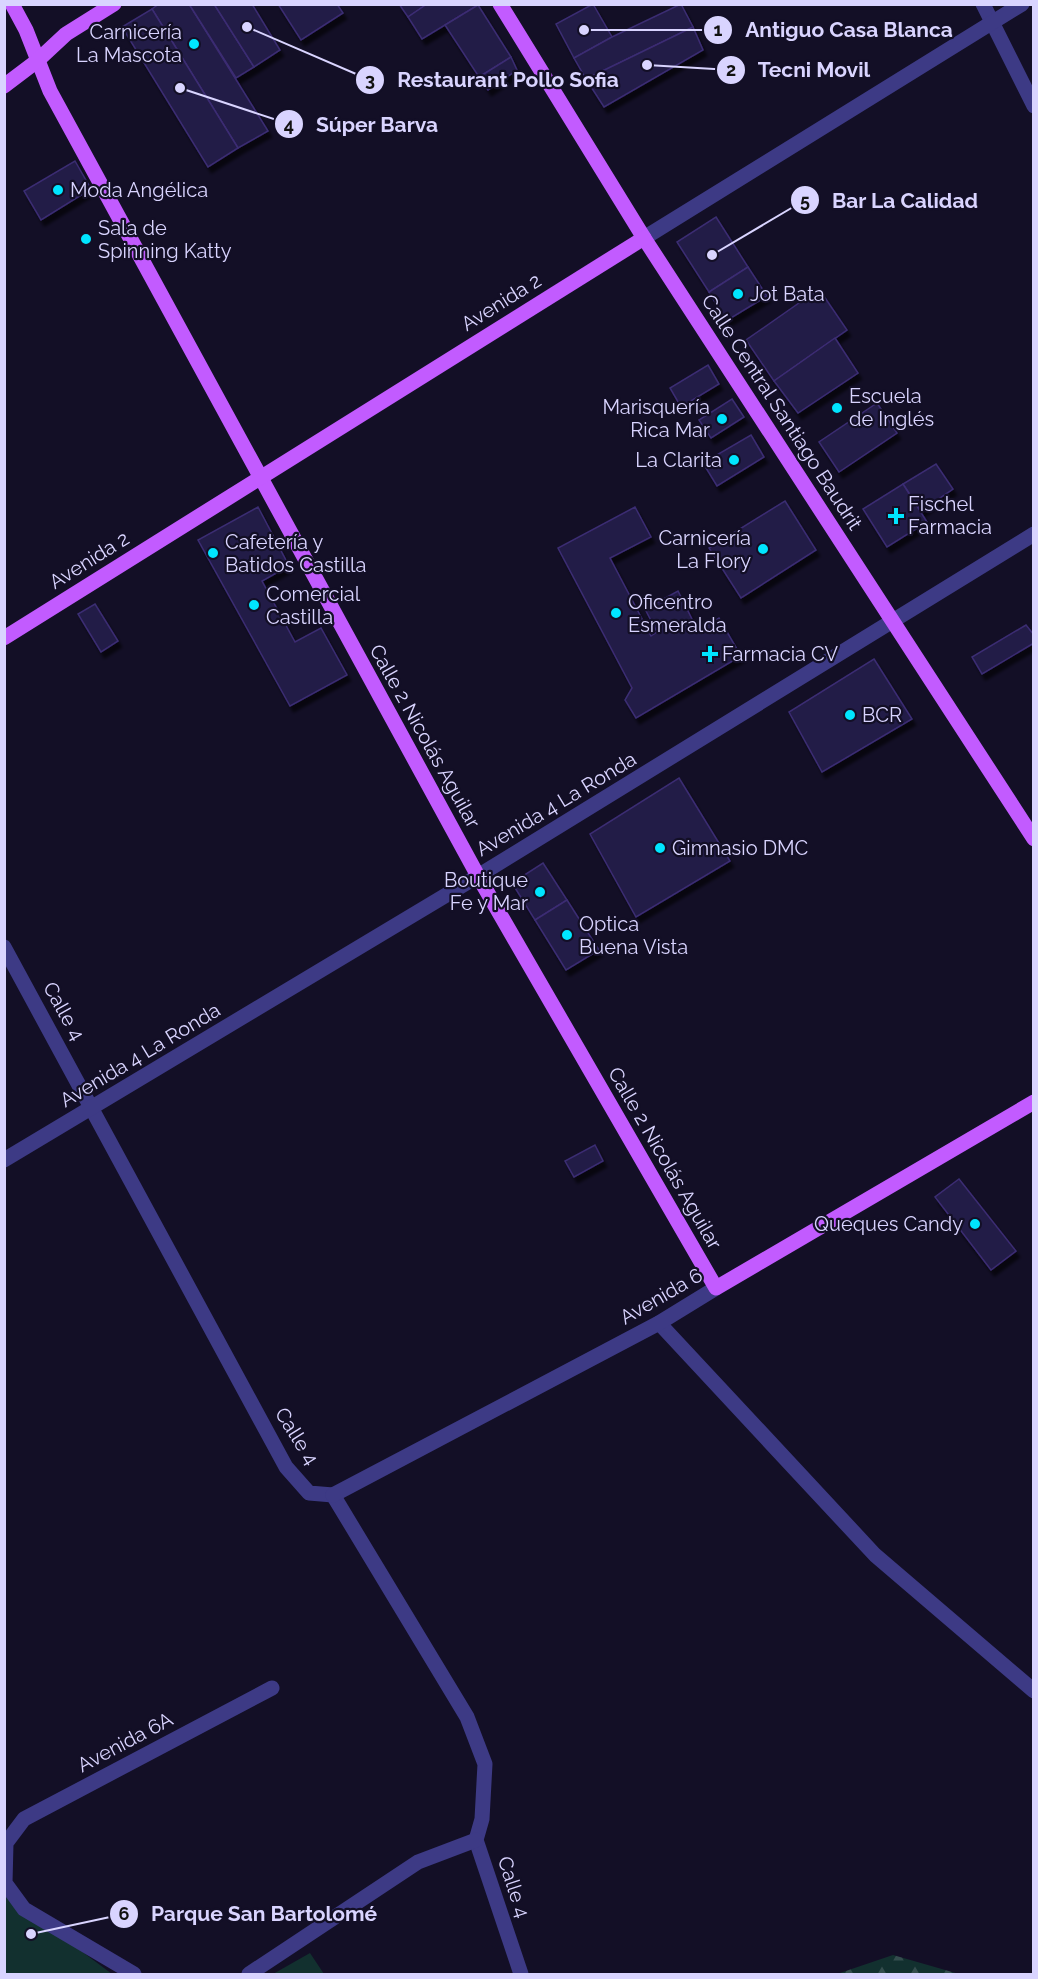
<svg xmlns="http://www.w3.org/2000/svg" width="1038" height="1979" viewBox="0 0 1038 1979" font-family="Raleway,sans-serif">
<defs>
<pattern id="forest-firs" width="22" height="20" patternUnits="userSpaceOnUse" patternTransform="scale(1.5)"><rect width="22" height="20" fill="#12302f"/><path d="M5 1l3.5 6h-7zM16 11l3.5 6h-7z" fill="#344d4e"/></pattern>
<filter id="shadow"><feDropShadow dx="3.5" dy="6" stdDeviation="1.5" flood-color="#0009"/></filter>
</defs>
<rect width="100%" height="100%" fill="#130f26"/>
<polygon fill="url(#forest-firs)" points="893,1955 959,1974 837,1974"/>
<g fill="#12302f">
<polygon points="5,1894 112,1974 5,1974"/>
<polygon points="310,1953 324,1974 273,1974"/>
</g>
<g fill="#241b47" stroke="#3b2d73" stroke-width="1.5" filter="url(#shadow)">
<polygon points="159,4 189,4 268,131 238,148 152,9"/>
<polygon points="189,4 214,4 254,67 236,78"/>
<polygon points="214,4 252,4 280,50 254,67"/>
<polygon points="278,4 337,4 343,13 301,40"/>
<polygon points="399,4 427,4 408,17"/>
<polygon points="427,4 478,4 478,5 422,39 408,17"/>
<polygon points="593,4 612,37 574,58 556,24"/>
<polygon points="681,4 693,27 586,79 574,58 612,37"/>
<polygon points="478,5 511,57 479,77 445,25"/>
<polygon points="152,9 238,148 208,167 122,27"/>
<polygon points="693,27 703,50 604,107 586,79"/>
<polygon points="511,57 517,70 488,90 479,77"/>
<polygon points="75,161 91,189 41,220 24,191"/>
<polygon points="716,217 748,267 709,292 677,242"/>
<polygon points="748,267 767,296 726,321 709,292"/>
<polygon points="819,289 847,330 774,381 746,340"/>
<polygon points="835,338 858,373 798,413 774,381"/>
<polygon points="708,365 719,384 681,407 670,388"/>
<polygon points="732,399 744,417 711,438 699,420"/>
<polygon points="877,403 897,433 839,472 819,442"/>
<polygon points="751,435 764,457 717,486 703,463"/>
<polygon points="936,464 953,489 921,511 903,484"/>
<polygon points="903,484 927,522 887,547 863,509"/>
<polygon points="785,501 816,550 741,598 709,548"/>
<polygon points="258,507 289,566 262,581 295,642 321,628 347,675 290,706 198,540"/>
<polygon points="635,507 651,537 610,558 651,636 657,632 645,609 678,591 698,631 719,618 741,656 636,718 625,700 632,688 558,548"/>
<polygon points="95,604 118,641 101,652 78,614"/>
<polygon points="1026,625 1034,635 1034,643 982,674 972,657"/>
<polygon points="874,659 912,719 822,772 789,712"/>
<polygon points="679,778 730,861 636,917 590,834"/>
<polygon points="543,863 567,900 535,920 512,883"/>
<polygon points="567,900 599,950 566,970 535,920"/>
<polygon points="595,1145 603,1161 574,1177 565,1161"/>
<polygon points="959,1179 1016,1251 991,1270 935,1197"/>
</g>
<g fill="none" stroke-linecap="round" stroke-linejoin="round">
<g stroke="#3d3a85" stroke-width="15">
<polyline points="983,4 1034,106"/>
<polyline points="644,238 1022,4"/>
<polyline points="4,947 286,1467 309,1493 333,1495"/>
<polyline points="4,1160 478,876 1034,534"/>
<polyline points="659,1323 875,1555 1034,1691"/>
<polyline points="333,1495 467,1717 485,1764 482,1819 476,1840 521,1974"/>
<polyline points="333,1495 659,1323 716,1288"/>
<polyline points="134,1974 24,1909 5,1883 6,1843 24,1819 272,1688"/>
<polyline points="249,1974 418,1862 476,1840"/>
</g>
<g stroke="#c25bff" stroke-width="15">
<polyline points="12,4 26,30 50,91 478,876 716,1288 1034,1102"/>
<polyline points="500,4 644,238 1034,839"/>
<polyline points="4,86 37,61 66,34 114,4"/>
<polyline points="4,638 644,238"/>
</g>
</g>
<g fill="#00e5ff" stroke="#130f26" stroke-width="2">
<circle cx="194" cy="44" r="6"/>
<circle cx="58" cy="190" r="6"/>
<circle cx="86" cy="239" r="6"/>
<circle cx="738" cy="294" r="6"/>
<circle cx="837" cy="408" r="6"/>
<circle cx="722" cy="419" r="6"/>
<circle cx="734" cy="460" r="6"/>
<path d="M893 507h6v6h6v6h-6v6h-6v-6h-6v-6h6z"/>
<circle cx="763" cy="549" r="6"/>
<circle cx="213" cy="553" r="6"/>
<circle cx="254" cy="605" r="6"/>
<circle cx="616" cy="613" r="6"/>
<path d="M707 645h6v6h6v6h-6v6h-6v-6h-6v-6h6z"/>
<circle cx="850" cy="715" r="6"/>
<circle cx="660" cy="848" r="6"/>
<circle cx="540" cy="892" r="6"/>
<circle cx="567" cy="935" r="6"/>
<circle cx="975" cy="1224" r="6"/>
</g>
<g text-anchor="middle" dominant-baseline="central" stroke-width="4.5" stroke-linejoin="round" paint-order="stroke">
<g font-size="20" fill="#d9d4ff" stroke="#130f26" text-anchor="start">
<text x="182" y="32" text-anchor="end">Carnicería<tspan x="182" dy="23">La Mascota</tspan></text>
<text x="70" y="190">Moda Angélica</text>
<text x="98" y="228">Sala de<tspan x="98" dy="23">Spinning Katty</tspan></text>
<text x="750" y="294">Jot Bata</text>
<text x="849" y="396">Escuela<tspan x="849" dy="23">de Inglés</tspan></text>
<text x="710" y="407" text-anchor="end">Marisquería<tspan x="710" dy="23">Rica Mar</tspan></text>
<text x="722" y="460" text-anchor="end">La Clarita</text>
<text x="908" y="504">Fischel<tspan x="908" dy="23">Farmacia</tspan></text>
<text x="751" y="538" text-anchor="end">Carnicería<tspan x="751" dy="23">La Flory</tspan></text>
<text x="225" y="542">Cafetería y<tspan x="225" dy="23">Batidos Castilla</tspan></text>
<text x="266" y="594">Comercial<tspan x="266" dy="23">Castilla</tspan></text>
<text x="628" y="602">Oficentro<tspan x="628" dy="23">Esmeralda</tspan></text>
<text x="722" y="654">Farmacia CV</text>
<text x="862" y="715">BCR</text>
<text x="672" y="848">Gimnasio DMC</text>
<text x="528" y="880" text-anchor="end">Boutique<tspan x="528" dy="23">Fe y Mar</tspan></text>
<text x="579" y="924">Optica<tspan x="579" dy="23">Buena Vista</tspan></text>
<text x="963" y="1224" text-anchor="end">Queques Candy</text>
</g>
<g font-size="20" fill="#d9d4ff" stroke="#130f26">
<text transform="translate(501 302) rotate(-32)">Avenida 2</text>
<text transform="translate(782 412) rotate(57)">Calle Central Santiago Baudrit</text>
<text transform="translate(89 560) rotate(-32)">Avenida 2</text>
<text transform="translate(425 736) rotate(61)">Calle 2 Nicolás Aguilar</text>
<text transform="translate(556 804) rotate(-31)">Avenida 4 La Ronda</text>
<text transform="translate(64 1011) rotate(61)">Calle 4</text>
<text transform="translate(140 1055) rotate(-31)">Avenida 4 La Ronda</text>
<text transform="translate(665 1158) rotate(60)">Calle 2 Nicolás Aguilar</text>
<text transform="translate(661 1296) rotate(-30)">Avenida 6</text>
<text transform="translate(297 1436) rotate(58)">Calle 4</text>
<text transform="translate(125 1742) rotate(-28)">Avenida 6A</text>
<text transform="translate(514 1887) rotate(72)">Calle 4</text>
</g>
</g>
<path fill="none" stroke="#d9d4ff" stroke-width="2" d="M584 30L718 30M647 65L731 70M247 27L370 80M180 88L289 124M712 255L805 200M31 1934L124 1914"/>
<g fill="#d9d4ff" stroke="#130f26" stroke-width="2">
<circle cx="584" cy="30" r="6"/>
<circle cx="647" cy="65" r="6"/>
<circle cx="247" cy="27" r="6"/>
<circle cx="180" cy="88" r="6"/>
<circle cx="712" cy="255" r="6"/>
<circle cx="31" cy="1934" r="6"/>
<circle cx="718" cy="30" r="15"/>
<circle cx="731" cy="70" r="15"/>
<circle cx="370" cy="80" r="15"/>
<circle cx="289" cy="124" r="15"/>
<circle cx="805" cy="200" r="15"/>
<circle cx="124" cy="1914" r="15"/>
</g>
<g font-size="18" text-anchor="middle" font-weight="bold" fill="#111">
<text x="718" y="36">1</text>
<text x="731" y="76">2</text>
<text x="370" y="86">3</text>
<text x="289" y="131">4</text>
<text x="805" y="207">5</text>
<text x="124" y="1920">6</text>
</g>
<g font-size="21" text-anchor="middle" font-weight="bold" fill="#d9d4ff" stroke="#130f26" stroke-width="4.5" stroke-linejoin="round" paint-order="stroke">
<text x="849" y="37">Antiguo Casa Blanca</text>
<text x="814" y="77">Tecni Movil</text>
<text x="508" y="87">Restaurant Pollo Sofia</text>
<text x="377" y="132">Súper Barva</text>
<text x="905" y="208">Bar La Calidad</text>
<text x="264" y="1921">Parque San Bartolomé</text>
</g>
<rect width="1038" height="1979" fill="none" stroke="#d9d4ff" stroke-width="12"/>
</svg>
